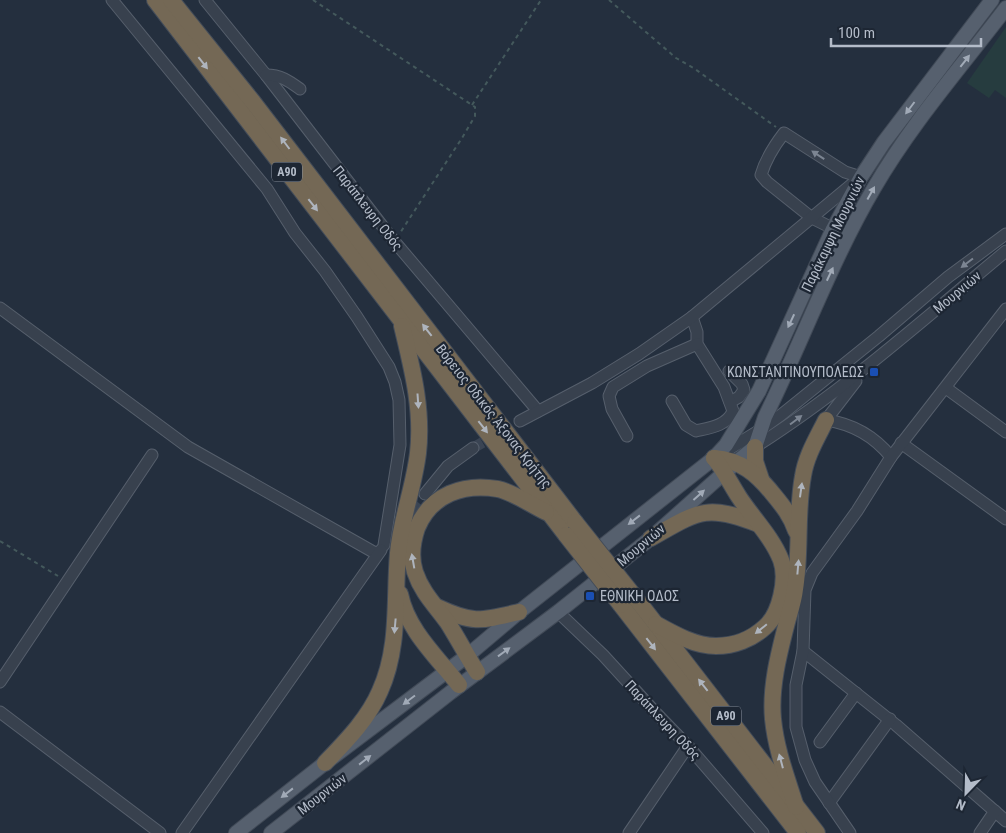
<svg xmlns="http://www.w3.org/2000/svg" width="1006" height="833" viewBox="0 0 1006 833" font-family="'Roboto Condensed',sans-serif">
<rect width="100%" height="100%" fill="#242f3e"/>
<polygon fill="#263c3f" points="1006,27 1006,98 995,90 989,98 967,83"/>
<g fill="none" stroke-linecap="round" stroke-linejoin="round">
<g stroke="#3a4453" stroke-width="11" stroke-dasharray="11 5.5" stroke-linecap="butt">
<polyline points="473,448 520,421"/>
<polyline points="391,537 425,494"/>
</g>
<defs>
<g id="minor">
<polyline points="112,0 267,189 295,233 325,271 357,317 389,367 395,382 399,400 400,445 384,545"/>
<polyline points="205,0 266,75 394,241 538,411"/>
<path d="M266 75C281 75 289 81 300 89"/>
<path d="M848 236 812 218 767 182 761 175C766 158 774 146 784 133L845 172 861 177"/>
<polyline points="0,308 188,447 377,554"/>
<polyline points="729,371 742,384 744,390 739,397 730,402"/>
<path d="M856 381 826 420C853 424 875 437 891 457"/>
<polyline points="946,388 1006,432"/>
<path d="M672 401 686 425 696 431C709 428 727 426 733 411L724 387 697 344V332L692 317"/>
<polyline points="520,421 592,383 639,354 692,317 857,180"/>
<polyline points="627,436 612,409 609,396 613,387 647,366 697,344"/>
<polyline points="901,443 1006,519"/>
<path d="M755 447C845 390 924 319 1006 251"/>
<polyline points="721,454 760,430 781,415 879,336 948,277 1006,234"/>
<polyline points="425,494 448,466 473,448"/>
<polyline points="558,612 603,655 655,712 688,746 763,833"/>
<polyline points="803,651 896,725 1006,821"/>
<polyline points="0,682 152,455"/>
<polyline points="0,712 160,833"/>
<polyline points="820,742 856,693"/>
<polyline points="829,803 890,719"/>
<polyline points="182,833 381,550"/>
<polyline points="629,833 688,746"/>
<polyline points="850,833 815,782 805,760 796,727 796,685 803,651 805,590 812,573 857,511 891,457 1006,309"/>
<polyline points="980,833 995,811"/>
</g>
<g id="major">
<polyline points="236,833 325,763 467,656 519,612 714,458 726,445 759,391 833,229 861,177 884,142 992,0"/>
<path d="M271 833 451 692 558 612 651 538 725 472 755 447 765 417C802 342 831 261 874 188 911 124 961 67 1006 8"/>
</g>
<g id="highway">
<polyline points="155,0 566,535"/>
<polyline points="171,0 253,102 575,522"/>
<polyline points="755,447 755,461 761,479"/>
<path d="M714 458C741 460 757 474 773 494 783 506 791 516 796 531"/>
<path d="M651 538C697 512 706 503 758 524"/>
<path d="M400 594C407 630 438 658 459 685"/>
<polyline points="634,596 817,833"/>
<polyline points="621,605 798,833"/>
<path d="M437 607C473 624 481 621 519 612"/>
<path d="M656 624C674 634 695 646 716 646 734 646 752 639 765 627 780 614 788 579 781 560 772 537 752 517 739 497 730 483 724 470 714 458"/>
<path d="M477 672C467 656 458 639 448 623 436 606 422 593 415 572 410 557 412 543 417 528 431 494 464 483 498 489 515 493 531 505 546 512"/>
<path d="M325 763C346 741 368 719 380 691 400 647 394 599 398 553 401 519 414 487 418 453 423 409 412 368 402 326"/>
<path d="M796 807C787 778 776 750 773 719 770 687 779 653 787 622 790 611 794 600 795 589 801 552 796 513 803 476 806 456 817 438 826 420"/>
</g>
</defs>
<use href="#minor" stroke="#565f6c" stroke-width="13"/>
<use href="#major" stroke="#414a57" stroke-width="16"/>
<use href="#highway" stroke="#434c59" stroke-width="18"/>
<g stroke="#44595c" stroke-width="2" stroke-dasharray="4 4" stroke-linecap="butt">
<polyline points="313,0 475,107 475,116 462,138 400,233"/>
<polyline points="609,0 676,58 695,69 776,127"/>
<polyline points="472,105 541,0"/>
<polyline points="0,541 58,576"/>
</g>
<use href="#minor" stroke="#38414e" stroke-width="11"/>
<use href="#major" stroke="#56606e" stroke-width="14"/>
<use href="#highway" stroke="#746855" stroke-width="16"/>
<defs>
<g id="highway-bridge">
<polyline points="575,522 634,596"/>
<polyline points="566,535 621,605"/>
</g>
</defs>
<use href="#highway-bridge" stroke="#434c59" stroke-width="18" stroke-linecap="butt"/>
<use href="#highway-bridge" stroke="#746855" stroke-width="16"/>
</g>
<defs><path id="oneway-solid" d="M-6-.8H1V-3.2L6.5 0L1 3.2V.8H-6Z" transform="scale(1.25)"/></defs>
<g fill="#a1aab7">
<use href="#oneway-solid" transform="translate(965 61) rotate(-52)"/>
<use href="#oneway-solid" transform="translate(910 108) rotate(127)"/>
<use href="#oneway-solid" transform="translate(871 193) rotate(-61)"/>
<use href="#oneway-solid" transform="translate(830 274) rotate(-65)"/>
<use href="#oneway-solid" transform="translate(791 321) rotate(115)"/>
<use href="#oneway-solid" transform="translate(699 495) rotate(-42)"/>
<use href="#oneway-solid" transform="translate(634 520) rotate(142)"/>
<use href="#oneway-solid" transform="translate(504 652) rotate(-36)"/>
<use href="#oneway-solid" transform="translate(409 700) rotate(143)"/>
<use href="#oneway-solid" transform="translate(365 760) rotate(-38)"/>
<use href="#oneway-solid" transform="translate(287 793) rotate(142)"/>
</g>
<g fill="#aeb4bd">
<use href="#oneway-solid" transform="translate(203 63) rotate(52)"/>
<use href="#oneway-solid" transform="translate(285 143) rotate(-127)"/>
<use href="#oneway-solid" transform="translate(313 205) rotate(52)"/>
<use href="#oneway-solid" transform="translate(427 330) rotate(-128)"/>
<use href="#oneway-solid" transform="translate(418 401) rotate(86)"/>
<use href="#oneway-solid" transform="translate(483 427) rotate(52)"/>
<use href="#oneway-solid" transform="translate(801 490) rotate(-82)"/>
<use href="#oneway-solid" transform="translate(413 561) rotate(-100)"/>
<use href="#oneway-solid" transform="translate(798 567) rotate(-85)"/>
<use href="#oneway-solid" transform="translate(395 626) rotate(95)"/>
<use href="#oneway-solid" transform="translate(761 629) rotate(141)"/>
<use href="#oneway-solid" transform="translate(651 644) rotate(52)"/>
<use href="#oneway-solid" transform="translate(703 685) rotate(-128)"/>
<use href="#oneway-solid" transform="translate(781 761) rotate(-105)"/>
</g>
<g fill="#7c8592">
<use href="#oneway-solid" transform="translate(818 155) rotate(-147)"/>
<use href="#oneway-solid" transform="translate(967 263) rotate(143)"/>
<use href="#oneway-solid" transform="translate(796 420) rotate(-37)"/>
</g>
<g fill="#1a4fb4" stroke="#1d2633" stroke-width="2">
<rect x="869" y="367" width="10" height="10" rx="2.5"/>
<rect x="585" y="591" width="10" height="10" rx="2.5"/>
</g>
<g text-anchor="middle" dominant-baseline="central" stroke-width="4.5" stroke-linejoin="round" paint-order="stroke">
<g fill="#1d2633" stroke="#878f9c" stroke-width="1">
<rect x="272" y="162.5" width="30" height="19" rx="4"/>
<rect x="711" y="706.5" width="30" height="19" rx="4"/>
</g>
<g font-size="12" font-weight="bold" fill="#b4bcc9">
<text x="287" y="172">Α90</text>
<text x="726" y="716">Α90</text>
</g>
<g font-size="14" fill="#b4bcc9" stroke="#1d2633">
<text transform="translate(368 208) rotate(52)">Παράπλευρη Οδός</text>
<text transform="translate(833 234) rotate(-64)">Παράκαμψη Μουρνιών</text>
<text transform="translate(957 292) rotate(-40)">Μουρνιών</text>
<text transform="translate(494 416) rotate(52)">Βόρειος Οδικός Άξονας Κρήτης</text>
<text transform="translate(641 545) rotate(-40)">Μουρνιών</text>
<text transform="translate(663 720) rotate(47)">Παράπλευρη Οδός</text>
<text transform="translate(322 794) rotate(-38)">Μουρνιών</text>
</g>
<g font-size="14" fill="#b4bcc9" stroke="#1d2633" text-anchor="end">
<text x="864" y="372">ΚΩΝΣΤΑΝΤΙΝΟΥΠΟΛΕΩΣ</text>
<text x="600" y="596" text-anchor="start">ΕΘΝΙΚΗ ΟΔΟΣ</text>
</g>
</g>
<g transform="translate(966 793) rotate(203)" stroke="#1d2633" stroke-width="4" paint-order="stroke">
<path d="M0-4L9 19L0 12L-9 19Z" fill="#b4bcc9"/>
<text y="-8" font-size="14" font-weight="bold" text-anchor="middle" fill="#b4bcc9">N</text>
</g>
<path d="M831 38v8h150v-8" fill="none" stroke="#b4bcc9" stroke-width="2.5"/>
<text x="838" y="38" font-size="15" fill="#b4bcc9" stroke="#1d2633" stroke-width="4" paint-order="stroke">100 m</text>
</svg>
